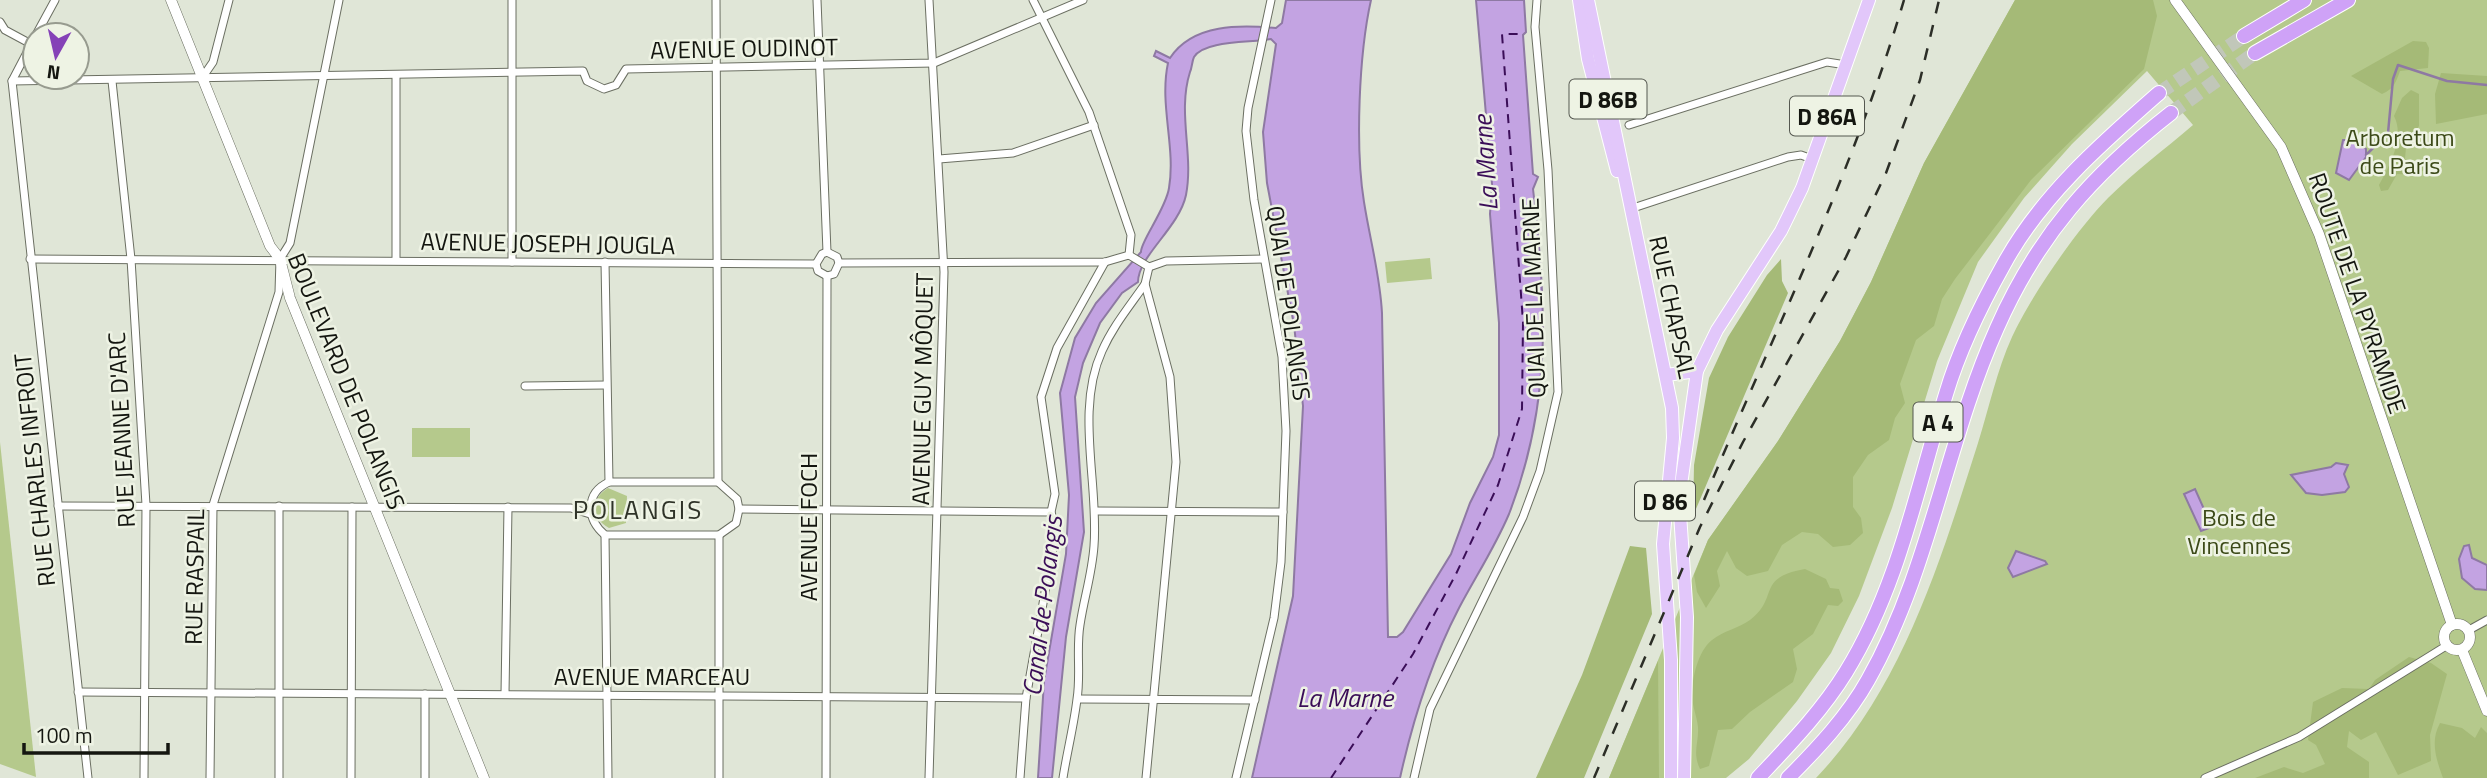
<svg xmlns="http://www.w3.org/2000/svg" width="2487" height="778" viewBox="0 0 2487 778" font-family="'Titillium Web',sans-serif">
<rect width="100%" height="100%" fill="#e0e6d7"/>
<g fill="#b5c98c">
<path d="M2015 0H2487V778H1816C1903 687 1941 559 1978 443 1989 408 1997 370 2012 337 2030 297 2078 228 2108 198 2134 172 2165 149 2193 125L2147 71 2072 144 2024 198 1978 262 1937 361 1892 508 1859 596 1831 653 1797 701 1749 759 1726 778H1609L1708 540 1778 441 1840 341 1871 282 1924 163Z"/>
<polygon points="1430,258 1432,279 1387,283 1385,262"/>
<rect x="412" y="428" width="58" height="29"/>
<polygon points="0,442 36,777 0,764"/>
<path d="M608 488 627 496 626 523 609 528C591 518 589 500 608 488Z"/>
</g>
<g fill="#a5ba77">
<polygon points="2015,0 2153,0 2157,16 2144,69 2031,180 1955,279 1942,299 1934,326 1916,340 1900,384 1905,403 1895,418 1889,440 1868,455 1853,477 1853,507 1861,518 1863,533 1850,545 1833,547 1818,534 1802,532 1782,545 1768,571 1747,576 1736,568 1727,551 1717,571 1720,586 1706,608 1697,592 1694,575 1708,540 1778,441 1840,341 1871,282 1924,163"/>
<path d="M2413 41 2426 42 2429 48 2428 68 2400 71C2396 82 2394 89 2382 94L2351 76Z"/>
<polygon points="2441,73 2487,76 2487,114 2436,124 2435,94"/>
<path d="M2411 90 2419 94V126L2406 147 2405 159 2421 163 2426 169 2416 175 2397 174 2388 190 2381 191 2379 185C2390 165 2405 137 2394 116L2402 98Z"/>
<polygon points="1781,259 1782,281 1788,293 1693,516 1694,465 1709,378 1728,337 1767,275"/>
<polygon points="1630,546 1646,548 1652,614 1584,778 1536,778 1582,675"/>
<path d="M1805 569 1826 579 1830 588 1839 589 1843 601 1838 606 1828 605 1813 634 1793 649 1797 669 1793 682 1750 712 1732 729 1718 730 1709 766 1700 769C1692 752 1699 743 1698 727 1697 716 1692 706 1692 695 1692 678 1698 651 1712 640 1723 631 1739 628 1750 620 1780 597 1755 578 1805 569Z"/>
<polygon points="2409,657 2431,663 2447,674 2430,735 2431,761 2398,775 2376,732 2361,740 2349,731 2347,747 2369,762 2369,778 2255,778 2284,767 2303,773 2325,764 2316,745 2308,740 2313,702 2342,688 2369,689 2375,680"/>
<polygon points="1658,661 1659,778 1609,778 1655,668"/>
<path d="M2440 723 2462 728 2475 738 2481 727 2487 733V778H2443C2436 759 2430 741 2440 723Z"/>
</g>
<g fill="#c3a3e2" stroke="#8e79a3" stroke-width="2">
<path d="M1286 0H1371C1359 54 1355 147 1364 202 1370 240 1380 275 1382 313L1388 637H1397L1403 632 1451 554 1470 503 1493 457 1499 435V323L1490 214 1492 184 1476 0H1524L1526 32 1523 35 1533 174 1538 177 1533 189C1547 305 1552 403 1509 514 1495 547 1476 576 1459 608 1431 662 1413 719 1400 778H1252L1293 596 1303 406 1294 325 1267 183 1263 132 1276 44 1271 39C1252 43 1204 40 1194 57 1192 61 1192 68 1190 72 1177 113 1194 154 1186 195 1179 228 1138 256 1138 282L1122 293 1100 323 1083 363 1075 397 1084 532 1066 637 1052 778H1038L1044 681 1066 554 1069 495 1060 393 1075 338 1096 303 1141 252C1140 242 1166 209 1169 188 1176 147 1159 105 1168 63L1154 56 1156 51 1170 58C1193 23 1241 25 1276 28L1282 23Z"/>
<polygon points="2343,140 2355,140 2366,149 2366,157 2349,180 2336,173"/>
<polygon points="2336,463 2348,465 2344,474 2349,487 2345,492 2322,495 2306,493 2291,475 2331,467"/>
<polygon points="2195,489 2212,527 2201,531 2184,494"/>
<polygon points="2469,545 2472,558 2487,565 2487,590 2475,589 2462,578 2459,559 2464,546"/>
<polygon points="2016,551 2045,561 2047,564 2013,577 2008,568"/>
</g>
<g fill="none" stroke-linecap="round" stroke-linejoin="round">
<polyline stroke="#8e79a3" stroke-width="2.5" points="2366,155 2388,133 2393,79 2398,65 2447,81 2487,85"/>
<polyline stroke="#3b0e58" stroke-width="2" stroke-dasharray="9 7" stroke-linecap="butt" points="1331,778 1413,654 1456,574 1498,485 1522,409 1523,322 1502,34 1523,34"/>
<g stroke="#c1c7b9" stroke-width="14" stroke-dasharray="14 7" stroke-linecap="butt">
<polyline points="2159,93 2244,36"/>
<polyline points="2171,113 2255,53"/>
</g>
<defs>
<g id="minor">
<polyline points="512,0 512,262"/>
<polyline points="716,0 718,482"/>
<polyline points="817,0 827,252"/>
<polyline points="1033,0 1089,112 1131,235 1129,255"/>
<polyline points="0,22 5,30 31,44"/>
<polyline points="36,35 55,0"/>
<polyline points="35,37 12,81 88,778"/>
<polyline points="396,76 396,260"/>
<polyline points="202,78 213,62 229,0"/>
<polyline points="12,81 583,71 587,81 604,89 616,85 626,69 934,63 1083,0"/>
<polyline points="112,81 131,259 146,505 144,778"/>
<polyline points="1629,125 1827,62 1846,65"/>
<polyline points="939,159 1013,153 1094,125"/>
<polyline points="1630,209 1788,157 1801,155 1812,159"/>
<polyline points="1129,255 1149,267"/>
<polyline points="30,259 816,264"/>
<polyline points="605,262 609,482"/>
<polyline points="839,263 1105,262 1129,255"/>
<polyline points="1149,267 1166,261 1264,259"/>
<polyline points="827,276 834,274 839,263 837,257 827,252"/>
<polyline points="827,276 818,271 816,264 822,254 827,252"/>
<polyline points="525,386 606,385"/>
<path d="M609 482H718L737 499 739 509 736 523 719 535H605C586 519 585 493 609 482Z"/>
<polyline points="58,506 571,508 590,514"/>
<polyline points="739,509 1051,512"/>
<polyline points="1096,511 1283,512"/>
<polyline points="605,535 608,778"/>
<polyline points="2469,630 2487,620"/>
<polyline points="78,692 1026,698"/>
<polyline points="505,694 508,507"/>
<polyline points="1078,699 1255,700"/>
<polyline points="210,778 213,505 279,292 280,259 290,243 339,0"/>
<polyline points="279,778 279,506"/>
<polyline points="351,778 352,507"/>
<polyline points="425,778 425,694"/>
<polyline points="719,778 719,535"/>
<polyline points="826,778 827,276"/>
<polyline points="929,778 944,272 929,0"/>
<polyline points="1020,778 1026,698 1056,531 1051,512 1055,494 1041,397 1057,348 1105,262"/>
<path d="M1063 778C1067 752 1074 725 1077 699 1081 675 1076 649 1080 625 1084 598 1092 574 1094 546 1099 484 1075 410 1102 351 1113 326 1129 307 1145 284"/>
<polyline points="1146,778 1176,462 1170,377 1145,284 1149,267"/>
<polyline points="1236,778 1274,618 1281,562 1286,431 1282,357 1254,200 1246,131 1248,108 1271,0"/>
<polyline points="1414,778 1430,709 1523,517 1540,471 1558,392 1548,170 1535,27 1537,0"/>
<polyline points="2205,778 2299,737 2446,646"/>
</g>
<g id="tertiary">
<polyline points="171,0 270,246 280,259 290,298 484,778"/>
<polyline points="2175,0 2281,147 2319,234 2452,625"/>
<circle cx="2457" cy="637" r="13"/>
<polyline points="2462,650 2487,711"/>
</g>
<g id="primary">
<polyline points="1579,0 1588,59 1617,171"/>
<polyline points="1588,0 1672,408 1673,438 1663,544 1671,660 1671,778"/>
<polyline points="1666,375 1697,371"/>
<polyline points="1684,778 1687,617 1679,499 1697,371 1717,330 1781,231 1802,188 1869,0"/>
</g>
<g id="motorway">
<polyline points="2244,36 2304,0"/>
<polyline points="2255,53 2348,0"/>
<path d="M1758 778C1789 745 1822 711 1846 672 1898 588 1917 488 1946 394 1959 350 1981 305 2004 264 2041 196 2102 143 2159 93"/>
<path d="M1788 778C1817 749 1848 716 1868 680 1930 570 1946 442 1997 328 2038 235 2093 174 2171 113"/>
</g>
</defs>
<use href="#minor" stroke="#6b6f62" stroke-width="9"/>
<use href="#tertiary" stroke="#6b6f62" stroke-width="11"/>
<use href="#primary" stroke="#fff" stroke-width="14"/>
<use href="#motorway" stroke="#fff" stroke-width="16"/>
<use href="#minor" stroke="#fff" stroke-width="7"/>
<use href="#tertiary" stroke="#fff" stroke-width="10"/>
<use href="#primary" stroke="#e2c7fa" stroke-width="12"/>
<use href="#motorway" stroke="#cfa2f7" stroke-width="14"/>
<g stroke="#2c2e27" stroke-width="2.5" stroke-dasharray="12 12" stroke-linecap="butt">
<path d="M1704 500C1773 334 1853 173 1904 0"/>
<polyline points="1594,778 1700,527 1743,442 1846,257 1886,173 1920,80 1939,0"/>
</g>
</g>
<g text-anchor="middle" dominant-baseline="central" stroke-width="5" stroke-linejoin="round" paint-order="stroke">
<g fill="#eef3e4" stroke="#555850" stroke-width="2">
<rect x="1569.5" y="79.5" width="77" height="39" rx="5"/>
<rect x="1790" y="96.5" width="74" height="39" rx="5"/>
<rect x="1913.5" y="402.5" width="49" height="39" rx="5"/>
<rect x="1635" y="481.5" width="60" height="39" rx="5"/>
</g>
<g font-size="23" font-weight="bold" fill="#141610">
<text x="1608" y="99">D 86B</text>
<text x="1827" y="116">D 86A</text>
<text x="1938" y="422">A 4</text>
<text x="1665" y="501">D 86</text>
</g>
<g font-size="24" fill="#141610" stroke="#eef3e4">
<text transform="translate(744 48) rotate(-1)">AVENUE OUDINOT</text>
<text transform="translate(548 243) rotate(1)">AVENUE JOSEPH JOUGLA</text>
<text transform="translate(2358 293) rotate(71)">ROUTE DE LA PYRAMIDE</text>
<text transform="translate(1533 298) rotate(-92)">QUAI DE LA MARNE</text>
<text transform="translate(1289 303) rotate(82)">QUAI DE POLANGIS</text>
<text transform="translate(1673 307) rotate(78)">RUE CHAPSAL</text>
<text transform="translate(347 381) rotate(68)">BOULEVARD DE POLANGIS</text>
<text transform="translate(922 389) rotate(-89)">AVENUE GUY MÔQUET</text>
<text transform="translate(121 430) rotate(-93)">RUE JEANNE D'ARC</text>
<text transform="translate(34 470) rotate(-96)">RUE CHARLES INFROIT</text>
<text transform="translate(808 527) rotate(-90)">AVENUE FOCH</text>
<text transform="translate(194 577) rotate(-89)">RUE RASPAIL</text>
<text x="652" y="676">AVENUE MARCEAU</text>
</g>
<g font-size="24" fill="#3c4a18" stroke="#eef3e4">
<text x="2400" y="137">Arboretum<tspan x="2400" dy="28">de Paris</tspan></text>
<text x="2239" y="517">Bois de<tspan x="2239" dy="28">Vincennes</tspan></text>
</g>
<g font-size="26" font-style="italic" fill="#3b0e58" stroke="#eef3e4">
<text transform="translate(1485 163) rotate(-94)">La Marne</text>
<text transform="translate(1042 606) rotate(-83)">Canal de Polangis</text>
<text x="1345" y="697">La Marne</text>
</g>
<g font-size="26" letter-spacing="2" fill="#2f3328" stroke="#eef3e4">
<text x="638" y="509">POLANGIS</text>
</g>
</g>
<g transform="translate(56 56) rotate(188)"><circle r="33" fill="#eef3e4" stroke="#979b8f" stroke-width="2"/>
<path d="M0-5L12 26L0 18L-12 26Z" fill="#8542b7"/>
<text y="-10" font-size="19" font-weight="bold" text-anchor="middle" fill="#141610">N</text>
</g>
<path d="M24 743v10h144v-10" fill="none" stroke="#141610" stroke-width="3.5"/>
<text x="35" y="743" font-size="21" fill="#141610" stroke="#eef3e4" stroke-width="5" paint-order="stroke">100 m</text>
</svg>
